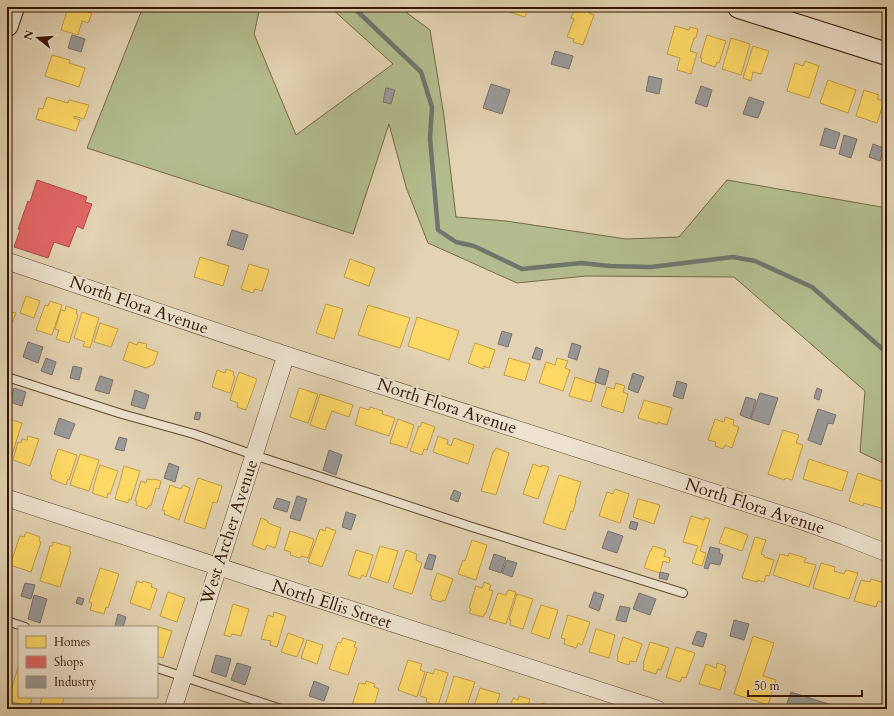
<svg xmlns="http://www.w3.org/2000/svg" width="894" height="716" viewBox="0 0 894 716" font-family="Cardo,serif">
<rect width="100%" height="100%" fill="#e3d3b3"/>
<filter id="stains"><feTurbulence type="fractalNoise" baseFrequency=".005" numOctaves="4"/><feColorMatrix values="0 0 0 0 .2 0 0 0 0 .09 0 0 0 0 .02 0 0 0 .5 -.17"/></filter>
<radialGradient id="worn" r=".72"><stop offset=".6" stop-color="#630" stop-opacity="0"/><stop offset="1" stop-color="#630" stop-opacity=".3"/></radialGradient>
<polygon fill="#b3bc8e" stroke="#746a48" points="143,7 260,7 254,34 296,135 393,64 330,7 399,7 430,30 444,116 456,217 506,221 626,239 679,237 727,180 887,208 887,419 885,431 887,432 887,465 860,452 865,391 734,277 586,276 517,283 428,243 406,187 389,124 353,234 87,148"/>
<g fill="#ffd966" stroke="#c29f48">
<polygon points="68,7 92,13 88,23 82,21 78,35 61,30"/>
<polygon points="504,7 528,7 525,17 503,10"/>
<polygon points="575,7 591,7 589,13 594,15 583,45 573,42 574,39 567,37 574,19 571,18"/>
<polygon points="675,26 689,30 690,27 698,29 696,38 694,38 690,51 697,53 691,74 677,70 680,58 667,54"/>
<polygon points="707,35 726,41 719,63 717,62 715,67 701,62 702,58 700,58"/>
<polygon points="731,38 750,44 741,75 722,69"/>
<polygon points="753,46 769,51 761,74 753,72 751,81 743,78"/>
<polygon points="52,55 70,60 69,63 85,68 79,87 45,76"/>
<polygon points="805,61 819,66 809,98 787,91 795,63 803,66"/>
<polygon points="828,80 856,90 848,113 820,103"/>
<polygon points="864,90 879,95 877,99 884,101 877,123 856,116"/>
<polygon points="47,97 68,103 69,100 89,105 84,119 74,116 74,118 80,120 76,131 36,119 39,108 43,109"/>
<polygon points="200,257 229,266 223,286 194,277"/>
<polygon points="350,259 375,268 369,286 344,277"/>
<polygon points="249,264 269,270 262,291 255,289 253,293 241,289"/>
<polygon points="26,296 40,301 34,318 20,313"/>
<polygon points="50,301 62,305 52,335 36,330 45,305 48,306"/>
<polygon points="326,304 343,309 334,339 316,333"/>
<polygon points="368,305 410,318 400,348 358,335"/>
<polygon points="66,306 77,310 76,314 78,315 69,343 56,339 59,330 55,329 61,310 65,311"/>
<polygon points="7,311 16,313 12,323 7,321"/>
<polygon points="82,312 99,318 90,348 83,346 85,342 74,338"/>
<polygon points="417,317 459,331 449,360 408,346"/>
<polygon points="100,323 118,329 111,347 94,342"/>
<polygon points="129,342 137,345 138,342 147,344 146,348 158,352 154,364 146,368 123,360"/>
<polygon points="475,343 495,350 489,368 484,366 484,369 468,363"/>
<polygon points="509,358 530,364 525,381 504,375"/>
<polygon points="557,358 568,361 565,368 570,370 563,391 539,383 546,362 555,365"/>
<polygon points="226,369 234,372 233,375 235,376 230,393 212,387 217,370 225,373"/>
<polygon points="239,372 257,379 246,410 237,407 238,403 230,400"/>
<polygon points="575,377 596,384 591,402 569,396"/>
<polygon points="616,383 625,386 623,392 628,394 623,413 601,406 607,387 614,389"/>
<polygon points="299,388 318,394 308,423 290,417"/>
<polygon points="320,394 353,405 349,417 332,411 325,430 310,425"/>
<polygon points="644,400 672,408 667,425 658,422 658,424 638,418"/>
<polygon points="360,407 369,410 370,407 383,411 382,414 395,418 389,436 355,425"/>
<polygon points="725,417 734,420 733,425 739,427 732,448 725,445 723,449 715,446 716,442 708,440 715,419 724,422"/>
<polygon points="398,419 414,425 407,448 390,443"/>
<polygon points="12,420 22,423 9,464 7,464 7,423 10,424"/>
<polygon points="422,422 435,427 427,450 424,449 422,455 410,451 419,426 420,427"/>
<polygon points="783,430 799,435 796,443 803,445 792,480 785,478 784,480 768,474"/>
<polygon points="28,436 39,439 30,466 13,460 18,442 21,443 22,439 27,440"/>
<polygon points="438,436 448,440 447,444 451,446 454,438 474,445 468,464 433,452"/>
<polygon points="496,448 509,453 496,495 481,491 493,452 494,452"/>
<polygon points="58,449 77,455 69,480 68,479 66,485 51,479 52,475 50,474"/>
<polygon points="80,454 99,460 89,491 70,485"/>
<polygon points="809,459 848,472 842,491 803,479"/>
<polygon points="533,464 541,467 542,465 549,467 538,499 523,494"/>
<polygon points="100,465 118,471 110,494 108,493 107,498 92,493 94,489 93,488"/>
<polygon points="124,466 140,471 131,500 129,499 128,503 115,499"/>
<polygon points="858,473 887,483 887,510 864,503 863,506 849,501"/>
<polygon points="559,475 581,482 575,501 576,501 573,512 571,511 565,530 543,523"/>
<polygon points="198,478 222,486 217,503 213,502 205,529 184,522"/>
<polygon points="147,479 153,480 154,479 161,481 159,489 156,488 151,506 149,505 147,509 136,505 137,502 135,501 141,481 146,483"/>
<polygon points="170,485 181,489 183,485 190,488 179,520 164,514 165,511 162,510"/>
<polygon points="615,489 629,494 620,523 599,516 607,492 613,494"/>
<polygon points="638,499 660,505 654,524 633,517"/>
<polygon points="691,516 704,520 705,517 710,519 700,551 706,553 702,566 692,563 698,546 683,542"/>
<polygon points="261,518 268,521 268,523 281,528 275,548 267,545 265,550 252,545"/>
<polygon points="326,527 336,531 322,567 308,562 320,529 325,531"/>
<polygon points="725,527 748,535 742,551 719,543"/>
<polygon points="290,531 314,539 308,558 301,556 300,558 290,555 291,552 284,550"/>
<polygon points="26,532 40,537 39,541 41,542 31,572 10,565 20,536 24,537"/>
<polygon points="755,537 766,540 761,554 764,555 764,557 774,560 769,576 766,575 764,582 757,580 757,582 742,578"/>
<polygon points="472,540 487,545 476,580 458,574 463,560 465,561"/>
<polygon points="53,542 71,547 69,551 71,552 60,587 40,581 50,546 52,546"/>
<polygon points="380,546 398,551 388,583 370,577"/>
<polygon points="653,546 666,550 664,556 670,558 669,563 663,561 660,573 644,568 650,551 651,551"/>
<polygon points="356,550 373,555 366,577 362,575 360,579 348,575"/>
<polygon points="406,550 417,554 416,560 422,563 412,594 393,588"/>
<polygon points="789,553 806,558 804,562 816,565 809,587 773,575 780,554 788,556"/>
<polygon points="821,563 835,567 834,571 844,574 846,570 858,573 849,599 813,588"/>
<polygon points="100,568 119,574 108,608 106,607 104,614 90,610 92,603 89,602"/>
<polygon points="437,573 453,579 445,601 442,600 441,602 431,599 432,596 430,595"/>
<polygon points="871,579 885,583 884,585 887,586 887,604 878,601 876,607 854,601 861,580 870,582"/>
<polygon points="137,581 142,583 143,581 152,584 151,587 157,589 150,610 130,603"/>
<polygon points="484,582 491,585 489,590 493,591 486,613 485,613 483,617 469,613 471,609 469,608 476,586 482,588"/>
<polygon points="508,590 516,592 506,624 489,619 498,593 506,595"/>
<polygon points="168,592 185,598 177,622 160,616"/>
<polygon points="517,594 533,599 523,629 510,625 511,620 509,620"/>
<polygon points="233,604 249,609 241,636 232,634 231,637 224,635"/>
<polygon points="541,605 558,610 549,639 531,633"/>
<polygon points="274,612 286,616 277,647 270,645 271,641 261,639 268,615 273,617"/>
<polygon points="568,615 590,622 582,645 578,643 576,648 564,644 565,639 561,638"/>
<polygon points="158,627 172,631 163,658 157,656 157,630"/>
<polygon points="596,629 615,635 609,658 589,652"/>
<polygon points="288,633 304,639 297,657 281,652"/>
<polygon points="753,636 774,643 763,676 776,680 768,705 734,694"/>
<polygon points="623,637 642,644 636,662 630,661 629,665 617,661 618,656 617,656"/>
<polygon points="343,638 356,642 354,647 357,648 348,675 329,669 338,642 341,643"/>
<polygon points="307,640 323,645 317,664 301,658"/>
<polygon points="650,642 669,648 661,670 658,669 656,674 643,670 644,664 643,664"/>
<polygon points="676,647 695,653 686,678 682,677 680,682 666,677"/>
<polygon points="408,660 422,664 420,670 425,672 417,697 398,690"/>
<polygon points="717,663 726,666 724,671 726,671 720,690 699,684 706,664 716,668"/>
<polygon points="19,664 19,697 32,697 31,703 25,705 8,701"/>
<polygon points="435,669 448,673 438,706 426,702 427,698 420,696 427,672 433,674"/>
<polygon points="454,676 475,682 466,709 444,709"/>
<polygon points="366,681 375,684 374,687 379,689 374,706 368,704 366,709 351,709 359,683 365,684"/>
<polygon points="480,688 500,694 495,709 473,709"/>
<polygon points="519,696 530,699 527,709 509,709 513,698 518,700"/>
<polygon points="42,697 64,697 61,709 39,709"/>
<polygon points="542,703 559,709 540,709"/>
</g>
<polygon fill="#e06666" stroke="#ac4e48" points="37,180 87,197 85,202 92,204 83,229 77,226 69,247 54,242 48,258 14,247 20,230 18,229 28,201 30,202"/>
<g fill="#999" stroke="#7b726c">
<polygon points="72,35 85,39 81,52 68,48"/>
<polygon points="555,51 573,56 569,69 551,64"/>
<polygon points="649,76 662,79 659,94 646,91"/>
<polygon points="491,84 510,90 502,114 483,108"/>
<polygon points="701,86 712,90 707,107 695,103"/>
<polygon points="386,88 395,90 391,104 383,102"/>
<polygon points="749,97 764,102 758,118 743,114"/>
<polygon points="825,128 840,133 835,149 820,145"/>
<polygon points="844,135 857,139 851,158 839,154"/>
<polygon points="873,144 884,148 880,161 869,157"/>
<polygon points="232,230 248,235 243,250 227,245"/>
<polygon points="502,331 512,334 508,347 498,344"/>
<polygon points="28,342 43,347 38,363 23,357"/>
<polygon points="572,343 581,346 577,360 568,357"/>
<polygon points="536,347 543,350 540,360 532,358"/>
<polygon points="46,358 56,362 52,375 41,371"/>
<polygon points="73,366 82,368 79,380 70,378"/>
<polygon points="599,368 609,371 605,385 595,382"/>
<polygon points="633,373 644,377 638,393 628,389"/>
<polygon points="100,376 113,380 109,394 95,390"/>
<polygon points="677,381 687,384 683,399 673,396"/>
<polygon points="14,388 26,392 22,406 10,402"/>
<polygon points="817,388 822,390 819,400 814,398"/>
<polygon points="135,390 149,395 145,409 131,405"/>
<polygon points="760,393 778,398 769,425 751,419"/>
<polygon points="746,397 756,400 750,419 740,415"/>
<polygon points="818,409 836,415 833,424 828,423 821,445 808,440"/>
<polygon points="196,412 201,413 199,420 194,419"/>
<polygon points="59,418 75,424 69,439 54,434"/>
<polygon points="119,437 127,439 124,451 115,449"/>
<polygon points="329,450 342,455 336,475 323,470"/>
<polygon points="169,463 179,467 175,482 164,478"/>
<polygon points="454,490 461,493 458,502 450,499"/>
<polygon points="297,496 307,499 300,521 290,518"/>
<polygon points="277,498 290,502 287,512 273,508"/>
<polygon points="346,512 356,515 351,530 342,527"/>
<polygon points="631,521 638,523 636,530 629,528"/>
<polygon points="608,531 623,536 617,553 602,548"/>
<polygon points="710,547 720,549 719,553 723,555 720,565 710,563 708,569 704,568"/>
<polygon points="429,554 436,556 432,570 424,568"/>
<polygon points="494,554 506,558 501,573 489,569"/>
<polygon points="507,560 517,563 512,577 502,573"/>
<polygon points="660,572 669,574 667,580 659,578"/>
<polygon points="25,583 35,585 31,599 21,596"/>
<polygon points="594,592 604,595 599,611 589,607"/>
<polygon points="639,593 656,599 650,615 633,609"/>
<polygon points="34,595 47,599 40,623 28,619"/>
<polygon points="78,597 84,599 82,605 76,603"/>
<polygon points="620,606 630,608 626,622 616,620"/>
<polygon points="118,614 126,617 123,627 115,626"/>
<polygon points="734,620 749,624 744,640 730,636"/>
<polygon points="697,631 707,634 703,647 692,644"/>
<polygon points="216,655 231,659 226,677 211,672"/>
<polygon points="237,663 251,667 245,685 231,680"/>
<polygon points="314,681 329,687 324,701 309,696"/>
<polygon points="791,692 844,709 785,709"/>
</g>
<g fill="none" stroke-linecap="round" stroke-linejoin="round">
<polyline stroke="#6f766e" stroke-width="4.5" points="353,7 421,72 432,107 430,138 438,230 456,242 474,246 522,269 581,263 610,266 651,267 733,257 755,261 812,287 887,353"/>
<defs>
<g id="lane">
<polyline points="7,377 122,414 194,434 254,455 469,526 683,593"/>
<polyline points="7,621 25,627"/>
<polyline points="157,668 281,709"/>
</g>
<g id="street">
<polyline points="7,261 286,355 802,521 844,536 887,553"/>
<polyline points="7,498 657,709"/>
<polyline points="173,709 286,355"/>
</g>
<g id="secondary">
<polyline points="739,7 887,54"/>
<polyline points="7,25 13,7"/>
</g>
</defs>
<use href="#lane" stroke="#60462f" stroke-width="10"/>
<use href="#street" stroke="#60462f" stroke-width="18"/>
<use href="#secondary" stroke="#341703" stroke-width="24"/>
<use href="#lane" stroke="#ede2ce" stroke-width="8"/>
<use href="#street" stroke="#ede2ce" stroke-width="17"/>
<use href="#secondary" stroke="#ede2ce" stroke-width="22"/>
</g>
<g text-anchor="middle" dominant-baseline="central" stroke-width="4" stroke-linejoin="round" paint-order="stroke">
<g font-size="17" fill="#341703" stroke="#ede2ce">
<text transform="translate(139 305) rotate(19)">North Flora Avenue</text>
<text transform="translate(447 406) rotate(18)">North Flora Avenue</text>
<text transform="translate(755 506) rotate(18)">North Flora Avenue</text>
<text transform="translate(229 532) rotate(-72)">West Archer Avenue</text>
<text transform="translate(332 604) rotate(18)">North Ellis Street</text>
</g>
</g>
<rect width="894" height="716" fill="none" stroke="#e3d3b3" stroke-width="24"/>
<rect x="8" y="8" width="878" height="700" fill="none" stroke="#341703" stroke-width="2"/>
<rect x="12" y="12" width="870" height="692" fill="none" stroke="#341703"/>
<rect x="18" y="626" width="140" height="72" fill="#ede2ce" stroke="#a3917d"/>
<rect x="26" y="636" width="20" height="12" fill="#ffd966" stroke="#a3917d"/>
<text x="54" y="646" font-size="12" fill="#341703">Homes</text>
<rect x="26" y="656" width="20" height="12" fill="#e06666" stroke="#a3917d"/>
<text x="54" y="666" font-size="12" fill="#341703">Shops</text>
<rect x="26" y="676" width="20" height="12" fill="#999999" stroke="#a3917d"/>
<text x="54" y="686" font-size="12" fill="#341703">Industry</text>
<g transform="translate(38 38) rotate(287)" stroke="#ede2ce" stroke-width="3" paint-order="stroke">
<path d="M0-3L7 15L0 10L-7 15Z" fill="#341703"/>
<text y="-6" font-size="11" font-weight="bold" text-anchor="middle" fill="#341703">N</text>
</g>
<path d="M748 690v6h114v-6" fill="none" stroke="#341703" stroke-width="2"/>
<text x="754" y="690" font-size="12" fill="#341703" stroke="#ede2ce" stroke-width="3" paint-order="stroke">50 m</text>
<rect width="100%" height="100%" filter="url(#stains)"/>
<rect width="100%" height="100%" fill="url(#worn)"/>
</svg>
